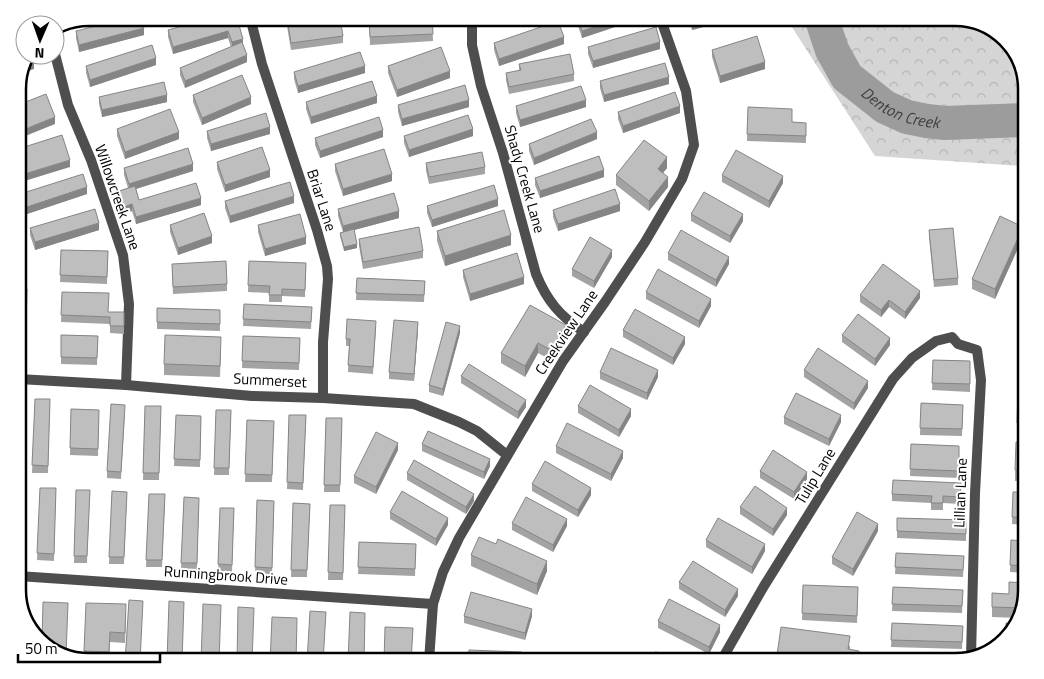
<svg xmlns="http://www.w3.org/2000/svg" width="1044" height="679" viewBox="0 0 1044 679" font-family="'Titillium Web',sans-serif">
<defs>
<pattern id="forest-crowns" width="20" height="18" patternUnits="userSpaceOnUse" patternTransform="scale(1.25)"><rect width="20" height="18" fill="#d5d5d5"/><path d="M2 6a3 3 0 1 1 6 0M12 15a3 3 0 1 1 6 0" fill="none" stroke="#b5b5b5"/></pattern>
</defs>
<rect width="100%" height="100%" fill="#fff"/>
<polygon fill="url(#forest-crowns)" points="786,18 955,18 995,29 1017,53 1026,85 1026,168 1023,166 875,156"/>
<g fill="none" stroke-linecap="round" stroke-linejoin="round">
<path stroke="#9c9c9c" stroke-width="34" id="s1" d="M821 17 832 50 847 77 885 107 907 117 927 121 945 123 1026 120"/>
<g stroke="#4e4e4e" stroke-width="10">
<polyline points="250,17 262,64 317,230 327,266 328,279 323,342 323,398"/>
<path d="M472 17V45L481 86 503 153 536 274C547 301 560 316 584 332"/>
<polyline points="55,54 68,105 91,160 123,255 129,304 126,385"/>
<polyline points="18,379 126,385 252,396 323,398 414,404 459,422 477,431 507,455"/>
<polyline points="18,576 433,604"/>
<polyline points="429,661 433,604 443,572 459,538 563,361 605,302 645,242 682,179 694,145 686,91 660,17"/>
<polyline points="721,661 764,586 893,379 912,358 936,341 952,337 958,344 977,350 981,380 975,493 971,657"/>
</g>
</g>
<g fill="#a3a3a3">
<polygon points="237,18 247,62 185,88 180,75 180,68 231,47 228,38 173,54 168,37 168,30"/>
<polygon points="369,18 432,18 433,41 370,45"/>
<polygon points="495,18 548,18 548,19 497,26"/>
<polygon points="577,18 642,18 582,38 577,23"/>
<polygon points="682,18 737,18 692,30 689,18 682,20"/>
<polygon points="287,19 343,36 343,43 291,50 287,26"/>
<polygon points="76,31 144,35 79,52 76,38"/>
<polygon points="494,43 564,44 499,66 494,50"/>
<polygon points="588,47 660,49 593,68 588,54"/>
<polygon points="712,50 765,69 720,83 712,57"/>
<polygon points="519,64 574,74 574,81 509,94 506,80 506,73 519,71"/>
<polygon points="156,65 90,87 86,73 86,66"/>
<polygon points="388,66 450,78 397,97 388,73"/>
<polygon points="294,72 365,73 298,93 294,79"/>
<polygon points="600,81 669,84 604,102 600,88"/>
<polygon points="193,95 251,104 202,125 193,102"/>
<polygon points="99,97 167,102 102,117 99,104"/>
<polygon points="306,102 377,103 311,124 306,109"/>
<polygon points="398,105 469,107 402,126 398,112"/>
<polygon points="516,106 586,107 520,127 516,113"/>
<polygon points="748,107 792,122 806,123 806,143 747,141"/>
<polygon points="618,112 680,113 623,133 618,119"/>
<polygon points="117,129 179,139 125,159 117,136"/>
<polygon points="207,131 270,134 211,151 207,138"/>
<polygon points="404,136 473,136 409,157 404,143"/>
<polygon points="383,137 320,158 315,145 315,138"/>
<polygon points="597,139 534,165 529,151 529,144"/>
<polygon points="217,162 270,177 225,192 217,169"/>
<polygon points="426,163 485,167 485,174 429,184 426,170"/>
<polygon points="335,164 392,181 343,196 335,171"/>
<polygon points="124,168 193,171 136,189 139,200 201,205 136,224 132,211 124,214 119,198 119,191 128,188 124,175"/>
<polygon points="667,168 663,173 668,187 649,211 616,185 616,175"/>
<polygon points="722,175 783,183 769,208 722,182"/>
<polygon points="604,177 540,198 535,185 535,178"/>
<polygon points="20,194 87,194 24,215 20,201"/>
<polygon points="225,201 294,203 230,223 225,208"/>
<polygon points="427,206 498,206 432,227 427,213"/>
<polygon points="338,209 399,218 354,230 357,248 344,251 340,236 340,233 343,232 338,216"/>
<polygon points="553,210 620,211 558,231 553,217"/>
<polygon points="691,214 743,221 730,243 691,221"/>
<polygon points="170,225 212,243 178,255 170,232"/>
<polygon points="258,225 306,244 265,256 258,232"/>
<polygon points="30,228 99,230 35,250 30,235"/>
<polygon points="929,230 958,278 958,285 934,287 929,237"/>
<polygon points="437,231 511,245 445,266 437,241"/>
<polygon points="1023,237 995,299 972,289 972,279"/>
<polygon points="359,239 423,251 423,258 363,269 359,246"/>
<polygon points="61,250 108,251 107,284 60,282"/>
<polygon points="668,253 729,264 716,287 668,260"/>
<polygon points="612,257 594,288 572,276 572,269"/>
<polygon points="249,261 306,263 305,297 282,296 282,302 269,302 269,293 248,292"/>
<polygon points="172,264 227,284 227,291 173,294"/>
<polygon points="463,270 524,284 470,301 463,277"/>
<polygon points="357,278 425,281 424,302 356,300"/>
<polygon points="1026,288 1026,313 1017,301 1017,294"/>
<polygon points="18,289 27,289 25,364 18,364"/>
<polygon points="62,292 108,312 124,312 124,334 110,333 110,324 61,322"/>
<polygon points="646,292 711,306 699,328 646,299"/>
<polygon points="860,295 920,298 905,319 889,307 881,317 860,302"/>
<polygon points="244,304 312,307 311,329 243,326"/>
<polygon points="157,308 220,310 220,331 157,329"/>
<polygon points="376,328 373,374 348,372 349,346 346,346 346,339"/>
<polygon points="418,329 414,381 389,379 389,372"/>
<polygon points="623,330 685,344 673,365 623,337"/>
<polygon points="460,333 443,396 429,392 429,385"/>
<polygon points="61,335 98,336 97,365 61,364"/>
<polygon points="842,335 890,345 875,366 842,342"/>
<polygon points="243,336 300,338 299,370 242,368"/>
<polygon points="566,336 551,360 538,353 525,377 501,363 501,353"/>
<polygon points="221,348 220,377 164,375 164,364"/>
<polygon points="933,360 970,361 970,392 932,390"/>
<polygon points="804,370 868,388 854,410 804,377"/>
<polygon points="600,372 658,377 647,400 600,379"/>
<polygon points="461,376 526,407 518,419 461,383"/>
<polygon points="1026,390 1026,433 1017,433 1017,423"/>
<polygon points="35,399 50,399 48,473 32,473"/>
<polygon points="921,403 963,405 962,436 920,435"/>
<polygon points="145,406 161,406 159,480 143,480"/>
<polygon points="578,406 631,416 619,437 578,413"/>
<polygon points="71,409 99,410 98,456 70,455"/>
<polygon points="216,410 231,410 229,475 214,475"/>
<polygon points="125,412 121,479 107,478 107,471"/>
<polygon points="176,415 201,416 200,467 174,466"/>
<polygon points="289,415 306,415 303,490 287,489"/>
<polygon points="784,417 841,422 829,446 784,424"/>
<polygon points="326,418 342,418 340,492 324,492"/>
<polygon points="247,420 274,421 272,482 245,482"/>
<polygon points="1026,442 1026,481 1015,481 1015,470"/>
<polygon points="422,444 490,466 484,479 422,451"/>
<polygon points="911,444 959,446 959,478 910,476"/>
<polygon points="556,446 623,458 611,481 556,453"/>
<polygon points="398,450 376,494 354,483 354,476"/>
<polygon points="760,471 807,479 794,499 760,478"/>
<polygon points="407,473 474,501 466,514 407,480"/>
<polygon points="961,483 960,504 943,503 943,510 931,510 931,503 892,501 892,494"/>
<polygon points="532,484 591,495 578,517 532,491"/>
<polygon points="40,488 56,488 54,561 37,560"/>
<polygon points="76,490 90,490 87,563 74,563"/>
<polygon points="112,491 127,492 124,564 109,564"/>
<polygon points="1013,492 1026,492 1026,525 1012,524"/>
<polygon points="149,494 165,501 162,567 146,567"/>
<polygon points="184,497 199,498 197,571 181,570"/>
<polygon points="257,500 274,501 272,575 255,574"/>
<polygon points="293,503 310,504 307,577 291,577"/>
<polygon points="330,505 345,505 343,580 328,580"/>
<polygon points="740,507 787,515 773,536 740,514"/>
<polygon points="220,508 234,508 232,572 218,571"/>
<polygon points="390,512 448,525 436,546 390,519"/>
<polygon points="897,518 966,520 966,541 897,538"/>
<polygon points="512,523 567,526 553,552 512,530"/>
<polygon points="878,531 853,576 832,564 832,557"/>
<polygon points="706,540 765,551 752,574 706,547"/>
<polygon points="1011,540 1026,541 1026,573 1010,572"/>
<polygon points="359,542 416,544 415,576 358,574"/>
<polygon points="896,553 964,556 963,577 895,574"/>
<polygon points="471,555 547,571 537,595 471,566"/>
<polygon points="679,582 738,596 725,617 679,589"/>
<polygon points="803,585 858,587 857,623 802,620"/>
<polygon points="893,587 963,590 962,613 892,611"/>
<polygon points="1026,590 1018,618 992,617 992,593 1009,594"/>
<polygon points="126,614 125,643 110,642 109,662 89,662 84,660 84,651"/>
<polygon points="464,616 532,616 525,640 464,623"/>
<polygon points="658,621 720,632 709,654 658,628"/>
<polygon points="892,623 963,626 962,649 891,647"/>
<polygon points="850,646 850,650 859,661 777,662 777,655"/>
</g>
<g fill="#858585">
<polygon points="621,18 642,18 582,38 582,31"/>
<polygon points="682,18 689,18 682,20"/>
<polygon points="699,18 737,18 692,30 692,19"/>
<polygon points="144,28 144,35 79,52 79,45"/>
<polygon points="228,31 228,38 173,54 173,47"/>
<polygon points="564,37 564,44 499,66 499,59"/>
<polygon points="243,39 243,46 232,49 232,42"/>
<polygon points="660,42 660,49 593,68 593,61"/>
<polygon points="247,55 247,62 185,88 185,81"/>
<polygon points="156,58 156,65 90,87 90,80"/>
<polygon points="34,62 34,69 23,73 27,65"/>
<polygon points="765,62 765,69 720,83 720,76"/>
<polygon points="365,66 365,73 298,93 298,86"/>
<polygon points="450,71 450,78 397,97 397,90"/>
<polygon points="669,77 669,84 604,102 604,95"/>
<polygon points="167,95 167,102 102,117 102,110"/>
<polygon points="377,96 377,103 311,124 311,117"/>
<polygon points="251,97 251,104 202,125 202,118"/>
<polygon points="469,100 469,107 402,126 402,119"/>
<polygon points="586,100 586,107 520,127 520,120"/>
<polygon points="680,106 680,113 623,133 623,126"/>
<polygon points="55,117 55,124 18,139 18,132"/>
<polygon points="270,127 270,134 211,151 211,144"/>
<polygon points="473,129 473,136 409,157 409,150"/>
<polygon points="383,130 383,137 320,158 320,151"/>
<polygon points="179,132 179,139 125,159 125,152"/>
<polygon points="597,132 597,139 534,165 534,158"/>
<polygon points="667,157 667,168 658,179 658,169"/>
<polygon points="70,160 70,167 18,183 18,176"/>
<polygon points="193,164 193,171 129,191 129,184"/>
<polygon points="270,170 270,177 225,192 225,185"/>
<polygon points="604,170 604,177 540,198 540,191"/>
<polygon points="392,174 392,181 343,196 343,189"/>
<polygon points="783,176 783,183 769,208 769,201"/>
<polygon points="668,177 668,187 649,211 649,201"/>
<polygon points="87,187 87,194 24,215 24,208"/>
<polygon points="294,196 294,203 230,223 230,216"/>
<polygon points="201,198 201,205 136,224 136,217"/>
<polygon points="498,199 498,206 432,227 432,220"/>
<polygon points="132,204 132,211 124,214 124,207"/>
<polygon points="620,204 620,211 558,231 558,224"/>
<polygon points="399,211 399,218 343,233 343,226"/>
<polygon points="743,214 743,221 730,243 730,236"/>
<polygon points="99,223 99,230 35,250 35,242"/>
<polygon points="1023,227 1023,237 995,299 995,289"/>
<polygon points="511,235 511,245 445,266 445,256"/>
<polygon points="212,236 212,243 178,255 178,248"/>
<polygon points="306,237 306,244 265,256 265,249"/>
<polygon points="357,244 357,248 344,251 344,247"/>
<polygon points="612,250 612,257 594,288 594,281"/>
<polygon points="729,257 729,264 716,287 716,280"/>
<polygon points="524,277 524,284 470,301 470,294"/>
<polygon points="920,291 920,298 905,319 905,312"/>
<polygon points="711,299 711,306 699,328 699,321"/>
<polygon points="889,300 889,307 881,317 881,310"/>
<polygon points="418,322 418,329 414,381 414,374"/>
<polygon points="566,325 566,336 551,360 551,350"/>
<polygon points="460,326 460,333 443,396 443,389"/>
<polygon points="685,337 685,344 673,365 673,358"/>
<polygon points="890,338 890,345 875,366 875,359"/>
<polygon points="538,343 538,353 525,377 525,366"/>
<polygon points="658,370 658,377 647,400 647,393"/>
<polygon points="868,381 868,388 854,410 854,403"/>
<polygon points="526,400 526,407 518,419 518,412"/>
<polygon points="631,409 631,416 619,437 619,430"/>
<polygon points="841,415 841,422 829,446 829,439"/>
<polygon points="398,443 398,450 376,494 376,487"/>
<polygon points="623,451 623,458 611,481 611,474"/>
<polygon points="490,459 490,466 484,479 484,472"/>
<polygon points="807,472 807,479 794,499 794,492"/>
<polygon points="591,488 591,495 578,517 578,510"/>
<polygon points="474,494 474,501 466,514 466,507"/>
<polygon points="787,508 787,515 773,536 773,529"/>
<polygon points="448,518 448,525 436,546 436,539"/>
<polygon points="567,519 567,526 553,552 553,545"/>
<polygon points="878,524 878,531 853,576 853,569"/>
<polygon points="765,544 765,551 752,574 752,567"/>
<polygon points="547,561 547,571 537,595 537,584"/>
<polygon points="738,589 738,596 725,617 725,610"/>
<polygon points="532,609 532,616 525,640 525,633"/>
<polygon points="720,625 720,632 709,654 709,647"/>
</g>
<g fill="#bebebe" stroke="#858585">
<polygon points="128,18 141,18 144,28 79,45 76,31"/>
<polygon points="211,18 237,18 243,39 232,42 228,31 173,47 168,30"/>
<polygon points="297,18 340,18 343,36 291,43 287,19"/>
<polygon points="369,18 432,18 433,34 370,37"/>
<polygon points="496,18 510,18 497,19"/>
<polygon points="578,18 621,18 582,31"/>
<polygon points="558,21 564,37 499,59 494,43"/>
<polygon points="656,27 660,42 593,61 588,47"/>
<polygon points="757,36 765,62 720,76 712,50"/>
<polygon points="242,42 247,55 185,81 180,68"/>
<polygon points="152,45 156,58 90,80 86,66"/>
<polygon points="441,47 450,71 397,90 388,66"/>
<polygon points="360,52 365,66 298,86 294,72"/>
<polygon points="570,54 574,74 509,87 506,73 521,70 519,64"/>
<polygon points="31,55 34,62 27,65"/>
<polygon points="665,63 669,77 604,95 600,81"/>
<polygon points="242,75 251,97 202,118 193,95"/>
<polygon points="372,81 377,96 311,117 306,102"/>
<polygon points="164,82 167,95 102,110 99,97"/>
<polygon points="465,85 469,100 402,119 398,105"/>
<polygon points="581,86 586,100 520,120 516,106"/>
<polygon points="675,92 680,106 623,126 618,112"/>
<polygon points="46,94 55,117 18,132 18,105"/>
<polygon points="748,107 792,109 792,122 806,123 806,136 747,134"/>
<polygon points="170,109 179,132 125,152 117,129"/>
<polygon points="266,113 270,127 211,144 207,131"/>
<polygon points="468,115 473,129 409,150 404,136"/>
<polygon points="379,117 383,130 320,151 315,138"/>
<polygon points="591,119 597,132 534,158 529,144"/>
<polygon points="62,135 70,160 18,176 18,149"/>
<polygon points="644,140 667,157 658,169 668,177 649,201 616,175"/>
<polygon points="262,147 270,170 225,185 217,162"/>
<polygon points="188,148 193,164 129,184 124,168"/>
<polygon points="384,149 392,174 343,189 335,164"/>
<polygon points="736,150 783,176 769,201 722,175"/>
<polygon points="482,152 485,167 429,177 426,163"/>
<polygon points="599,156 604,170 540,191 535,178"/>
<polygon points="83,174 87,187 24,208 20,194"/>
<polygon points="290,182 294,196 230,216 225,201"/>
<polygon points="196,183 201,198 136,217 132,204 124,207 119,191 135,186 139,200"/>
<polygon points="494,185 498,199 432,220 427,206"/>
<polygon points="615,189 620,204 558,224 553,210"/>
<polygon points="704,192 743,214 730,236 691,214"/>
<polygon points="394,193 399,211 343,226 338,209"/>
<polygon points="95,209 99,223 35,242 30,228"/>
<polygon points="504,210 511,235 445,256 437,231"/>
<polygon points="204,213 212,236 178,248 170,225"/>
<polygon points="300,214 306,237 265,249 258,225"/>
<polygon points="1000,216 1023,227 995,289 972,279"/>
<polygon points="419,227 423,251 363,262 359,239"/>
<polygon points="953,228 958,278 934,280 929,230"/>
<polygon points="354,229 357,244 344,247 340,233"/>
<polygon points="681,230 729,257 716,280 668,253"/>
<polygon points="590,237 612,250 594,281 572,269"/>
<polygon points="61,250 108,251 107,277 60,275"/>
<polygon points="517,253 524,277 470,294 463,270"/>
<polygon points="226,261 227,284 173,287 172,264"/>
<polygon points="249,261 306,263 305,290 282,289 282,295 269,295 270,286 248,285"/>
<polygon points="883,264 920,291 905,312 889,300 881,310 860,295"/>
<polygon points="658,269 711,299 699,321 646,292"/>
<polygon points="357,278 425,281 424,295 356,293"/>
<polygon points="1026,288 1026,306 1017,294"/>
<polygon points="18,289 27,289 25,357 18,357"/>
<polygon points="62,292 109,293 108,312 124,312 124,326 110,326 110,317 61,315"/>
<polygon points="244,304 312,307 311,322 243,319"/>
<polygon points="530,305 566,325 551,350 538,343 525,366 501,353"/>
<polygon points="157,308 220,310 220,324 157,322"/>
<polygon points="635,309 685,337 673,358 623,330"/>
<polygon points="858,314 890,338 875,359 842,335"/>
<polygon points="347,319 376,321 373,367 348,365 350,339 346,339"/>
<polygon points="394,320 418,322 414,374 389,372"/>
<polygon points="446,322 460,326 443,389 429,385"/>
<polygon points="61,335 98,336 97,358 61,357"/>
<polygon points="165,335 221,337 220,366 164,364"/>
<polygon points="243,336 300,338 299,363 242,361"/>
<polygon points="611,348 658,370 647,393 600,372"/>
<polygon points="818,348 868,381 854,403 804,370"/>
<polygon points="933,360 970,361 970,384 932,383"/>
<polygon points="469,364 526,400 518,412 461,376"/>
<polygon points="590,385 631,409 619,430 578,406"/>
<polygon points="1018,390 1026,390 1026,423 1017,423"/>
<polygon points="796,393 841,415 829,439 784,417"/>
<polygon points="35,399 50,399 48,466 32,465"/>
<polygon points="921,403 963,405 962,429 920,428"/>
<polygon points="111,404 125,405 121,472 107,471"/>
<polygon points="145,406 161,406 159,473 143,473"/>
<polygon points="71,409 99,410 98,449 70,448"/>
<polygon points="216,410 231,410 229,468 214,468"/>
<polygon points="176,415 201,416 200,460 174,459"/>
<polygon points="289,415 306,415 303,483 287,482"/>
<polygon points="326,418 342,418 340,485 324,485"/>
<polygon points="247,420 274,421 272,475 245,474"/>
<polygon points="567,423 623,451 611,474 556,446"/>
<polygon points="428,431 490,459 484,472 422,444"/>
<polygon points="376,432 398,443 376,487 354,476"/>
<polygon points="1016,442 1026,442 1026,471 1015,470"/>
<polygon points="911,444 959,446 959,471 910,469"/>
<polygon points="773,450 807,472 794,492 760,471"/>
<polygon points="414,460 474,494 466,507 407,473"/>
<polygon points="545,461 591,488 578,510 532,484"/>
<polygon points="893,480 961,483 960,497 943,496 943,503 931,503 932,496 892,494"/>
<polygon points="755,486 787,508 773,529 740,507"/>
<polygon points="40,488 56,488 54,554 37,553"/>
<polygon points="76,490 90,490 87,556 74,556"/>
<polygon points="112,491 127,492 124,557 109,557"/>
<polygon points="402,491 448,518 436,539 390,512"/>
<polygon points="1013,492 1026,492 1026,518 1012,517"/>
<polygon points="149,494 165,494 162,560 146,560"/>
<polygon points="184,497 199,498 197,563 181,563"/>
<polygon points="526,497 567,519 553,545 512,523"/>
<polygon points="257,500 274,501 272,568 255,567"/>
<polygon points="293,503 310,504 307,570 291,570"/>
<polygon points="330,505 345,505 343,573 328,572"/>
<polygon points="220,508 234,508 232,565 218,564"/>
<polygon points="857,512 878,524 853,569 832,557"/>
<polygon points="718,518 765,544 752,567 706,540"/>
<polygon points="897,518 966,520 966,534 897,531"/>
<polygon points="479,537 496,544 498,539 547,561 537,584 471,555"/>
<polygon points="1011,540 1026,541 1026,566 1010,565"/>
<polygon points="359,542 416,544 415,569 358,567"/>
<polygon points="896,553 964,556 963,570 895,567"/>
<polygon points="693,561 738,589 725,610 679,582"/>
<polygon points="1009,582 1026,583 1026,590 1021,608 992,607 992,593 1009,594"/>
<polygon points="803,585 858,587 857,616 802,613"/>
<polygon points="893,587 963,590 962,606 892,604"/>
<polygon points="471,592 532,609 525,633 464,616"/>
<polygon points="669,599 720,625 709,647 658,621"/>
<polygon points="129,600 143,601 140,662 125,662"/>
<polygon points="169,601 184,602 182,662 167,662"/>
<polygon points="43,602 68,603 66,655 49,650 42,641"/>
<polygon points="86,603 126,604 125,633 110,632 109,652 84,651"/>
<polygon points="203,604 221,605 219,662 201,662"/>
<polygon points="238,607 254,608 252,662 237,662"/>
<polygon points="310,611 326,612 323,662 307,662"/>
<polygon points="350,612 365,613 364,662 348,662"/>
<polygon points="272,617 297,618 296,662 270,662"/>
<polygon points="892,623 963,626 962,642 891,640"/>
<polygon points="1006,623 1017,623 1015,630 1006,638"/>
<polygon points="385,627 413,628 411,662 384,662"/>
<polygon points="781,627 850,636 848,649 859,651 858,662 821,662 777,655"/>
<polygon points="469,650 522,652 522,662 468,662"/>
<polygon points="655,652 697,658 696,662 653,662"/>
</g>
<g text-anchor="middle" dominant-baseline="central" stroke-width="4" stroke-linejoin="round" paint-order="stroke">
<g font-size="15" fill="#000" stroke="#fff">
<text transform="translate(525 179) rotate(74)">Shady Creek Lane</text>
<text transform="translate(118 197) rotate(71)">Willowcreek Lane</text>
<text transform="translate(322 200) rotate(72)">Briar Lane</text>
<text transform="translate(566 332) rotate(-56)">Creekview Lane</text>
<text transform="translate(270 380) rotate(3)">Summerset</text>
<text transform="translate(815 476) rotate(-59)">Tulip Lane</text>
<text transform="translate(960 493) rotate(-88)">Lillian Lane</text>
<text transform="translate(226 575) rotate(4)">Runningbrook Drive</text>
</g>
<g font-size="16" font-style="italic" fill="#3d3d3d" stroke="#fff">
<text stroke="none"><textPath href="#s1" startOffset="129">Denton Creek</textPath></text>
</g>
</g>
<path d="M0 0H1044V679H0ZM89 26H955A63 63 0 0 1 1018 89V590A63 63 0 0 1 955 653H89A63 63 0 0 1 26 590V89A63 63 0 0 1 89 26Z" fill="#fff" fill-rule="evenodd"/>
<path fill="none" stroke="#000" stroke-width="2.5" d="M89 26H955A63 63 0 0 1 1018 89V590A63 63 0 0 1 955 653H89A63 63 0 0 1 26 590V89A63 63 0 0 1 89 26Z"/>
<g transform="translate(40 40) rotate(182)"><circle r="24" fill="#ffffff" stroke="#999999"/>
<path d="M0-4L9 19L0 12L-9 19Z" fill="#000000"/>
<text y="-8" font-size="14" font-weight="bold" text-anchor="middle" fill="#000000">N</text>
</g>
<path d="M18 654v8h142v-8" fill="none" stroke="#000000" stroke-width="2.5"/>
<text x="25" y="654" font-size="15" fill="#000000" stroke="#ffffff" stroke-width="4" paint-order="stroke">50 m</text>
</svg>
